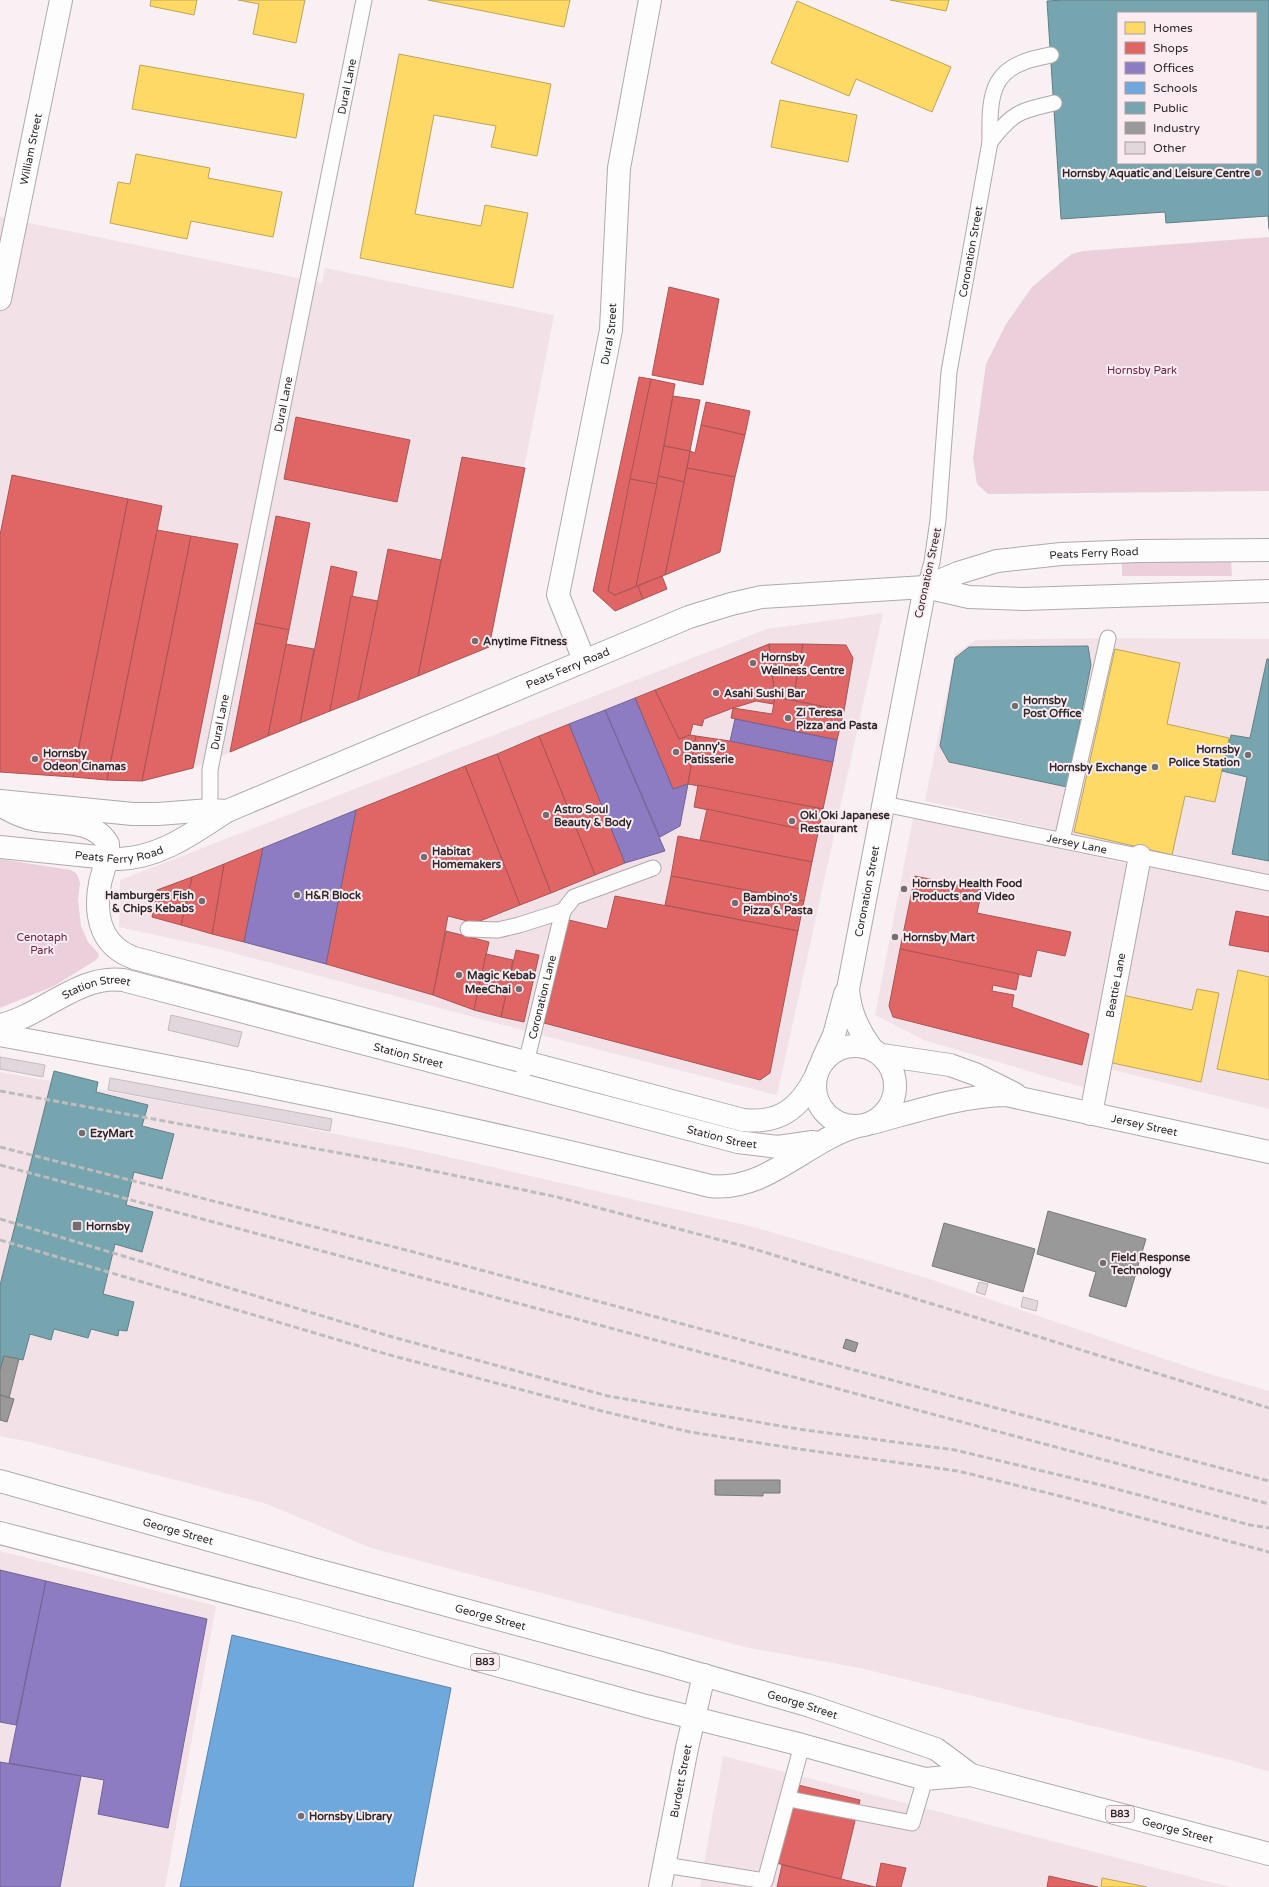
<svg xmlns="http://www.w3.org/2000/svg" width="1269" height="1887" viewBox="0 0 1269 1887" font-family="'Varela Round',sans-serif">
<rect width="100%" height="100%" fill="#f8f0f3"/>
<g fill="#f2e2e8">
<polygon points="0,217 322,283 325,268 554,315 489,647 193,768 142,781 0,772"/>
<polygon points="883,613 777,1095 533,1033 215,948 119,927 120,880 767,629"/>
<polygon points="1108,638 1269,639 1269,1109 1110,1069 1148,851 925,801 955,654 976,640"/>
<polygon points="913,818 1130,864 1085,1088 924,1040 875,1015"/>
<polygon points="0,1072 217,1111 418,1150 758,1228 927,1278 1203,1372 1269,1391 1269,1772 1238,1762 860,1668 749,1648 371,1548 267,1504 30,1442 0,1436"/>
<polygon points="0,1551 216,1606 165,1887 0,1887"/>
<polygon points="723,1756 1230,1887 700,1887"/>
</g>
<g fill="#ebd0db">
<polygon points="1269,237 1269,491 994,494 988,494 977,484 973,458 986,364 1006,324 1032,287 1064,260 1072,254 1083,251"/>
<polygon points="1122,559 1231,559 1232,576 1122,576"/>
<polygon points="0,859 71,870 77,874 80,883 78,900 81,926 88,942 98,953 99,956 96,960 54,986 0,1008"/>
</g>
<g fill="#ffd966" stroke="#c0a454">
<polygon points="151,0 197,0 194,15 150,6"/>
<polygon points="238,0 305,0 296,43 253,34 259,4"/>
<polygon points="428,0 570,0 564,27"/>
<polygon points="890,0 949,0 946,11"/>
<polygon points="797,1 951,67 932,112 856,79 849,96 771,63"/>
<polygon points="399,54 551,84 537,156 491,147 496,126 434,115 415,214 481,226 485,205 528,213 513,288 360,258"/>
<polygon points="140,65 304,94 296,138 132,109"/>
<polygon points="780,100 857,115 848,162 771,147"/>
<polygon points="136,154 210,168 208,178 282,192 273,237 191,221 187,239 110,223 118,182 130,184"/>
<polygon points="1115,649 1180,663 1167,724 1229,738 1215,802 1185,796 1172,855 1074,832"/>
<polygon points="1238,970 1269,977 1269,1080 1217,1069"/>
<polygon points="1197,989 1219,993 1201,1082 1108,1062 1122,995 1192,1010"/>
<polygon points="1102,1878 1147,1887 1101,1887"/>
</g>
<g fill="#e06666" stroke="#aa5354">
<polygon points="669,287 719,299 703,385 652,375"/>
<polygon points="639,377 651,379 608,591 615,595 638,586 643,599 615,611 593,591"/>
<polygon points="651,379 675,384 657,484 630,479"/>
<polygon points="673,396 700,400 690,451 664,446"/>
<polygon points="706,402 750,411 745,435 701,425"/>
<polygon points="296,417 410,440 397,502 284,479"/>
<polygon points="701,425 745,435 735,477 687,468 690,451 695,453"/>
<polygon points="664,446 690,451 684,482 658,476"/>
<polygon points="462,457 525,468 489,647 418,676"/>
<polygon points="687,468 735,477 720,552 665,575"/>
<polygon points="12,475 128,499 73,777 0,772 0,535"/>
<polygon points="658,476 684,482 665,575 636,586"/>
<polygon points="630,479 657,484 636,586 615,595 608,591"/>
<polygon points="128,499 162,506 107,780 73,777"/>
<polygon points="276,516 310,523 289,630 255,623"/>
<polygon points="157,530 191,536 142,781 107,780"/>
<polygon points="191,536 238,544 193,768 142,781"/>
<polygon points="388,549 441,560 418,676 358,700"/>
<polygon points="331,566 357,572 330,711 300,723"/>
<polygon points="662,576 667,589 643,599 638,586"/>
<polygon points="351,596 378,601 358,700 330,711"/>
<polygon points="255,623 289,630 268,736 230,752"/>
<polygon points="286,644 314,649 300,723 268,736"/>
<polygon points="769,644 775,697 773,704 756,701 733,708 704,719 702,726 693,724 690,735 679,739 655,690"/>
<polygon points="769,644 803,644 793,700 775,697"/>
<polygon points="803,644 846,645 853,658 844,711 793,700"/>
<polygon points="655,690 679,739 690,735 696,736 688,784 673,789 635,698"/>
<polygon points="775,697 844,711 837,740 731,718 733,708 772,714"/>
<polygon points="569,724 625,863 595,875 539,736"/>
<polygon points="539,736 595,875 551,893 497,754"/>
<polygon points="696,736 730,741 833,762 823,809 688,784"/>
<polygon points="497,754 551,893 520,905 465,766"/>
<polygon points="465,766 520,905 475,923 448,916 433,995 326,964 356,810"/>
<polygon points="698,785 823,809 818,833 694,807"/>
<polygon points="707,809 818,833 812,862 700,840"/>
<polygon points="678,836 812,862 804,901 671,876"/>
<polygon points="263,848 244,942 212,934 224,864"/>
<polygon points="224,864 212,934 181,925 192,877"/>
<polygon points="671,876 804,901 798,931 665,905"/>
<polygon points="915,876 982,890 977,913 1071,932 1065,956 1037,950 1031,977 900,949"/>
<polygon points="192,877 181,925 152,917 157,890"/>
<polygon points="615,896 798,931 770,1073 760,1080 544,1023 569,920 607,929"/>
<polygon points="1236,911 1269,917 1269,952 1229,945"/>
<polygon points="446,931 489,942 474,1010 433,995"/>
<polygon points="900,949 1019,974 1016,990 993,985 992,991 1014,995 1012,1007 1089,1034 1082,1065 893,1017 889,1006"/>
<polygon points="516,950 539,955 524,1022 501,1017"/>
<polygon points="486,954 513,960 501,1017 474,1010"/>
<polygon points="794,1784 860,1800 841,1879 776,1863"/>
<polygon points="881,1863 906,1868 901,1887 876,1887"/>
<polygon points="782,1865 841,1879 875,1887 777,1887"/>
<polygon points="1049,1876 1098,1887 1047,1887"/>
</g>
<g fill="#8e7cc3" stroke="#716395">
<polygon points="635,698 673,789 688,784 680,826 660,837 605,710"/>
<polygon points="605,710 665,851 625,863 569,724"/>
<polygon points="735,719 837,740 833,762 730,741"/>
<polygon points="356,810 326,964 244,942 263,848"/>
<polygon points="0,1570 46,1581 16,1725 0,1722"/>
<polygon points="46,1581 207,1619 168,1828 98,1814 104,1780 9,1763"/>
<polygon points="0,1762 81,1776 60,1887 0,1887"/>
</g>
<polygon fill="#6fa8dc" stroke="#5b82a7" points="232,1635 451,1688 413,1887 180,1887"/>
<g fill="#76a5af" stroke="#608087" fill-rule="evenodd">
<path d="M1064 0H1269V229L1268 216 1166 223 1165 212 1061 219 1047 1ZM1118 13H1256V163H1118Z"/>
<polygon points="1088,646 1091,665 1067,787 949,762 940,746 955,658 969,647"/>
<polygon points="1267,659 1269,659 1269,861 1232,854 1247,777 1222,771 1231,735 1250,738"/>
<polygon points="54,1071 98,1082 96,1092 148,1105 142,1126 174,1134 162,1179 134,1172 126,1205 153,1212 142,1252 115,1244 103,1294 134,1302 127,1331 119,1330 118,1336 91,1329 88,1338 54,1329 51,1340 30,1334 23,1360 4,1356 0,1370 0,1285"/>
</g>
<g fill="#999" stroke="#797778">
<polygon points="1048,1211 1146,1239 1126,1307 1089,1296 1096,1272 1037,1254"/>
<polygon points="944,1223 1035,1249 1023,1292 932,1266"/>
<polygon points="846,1339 858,1343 855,1352 843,1348"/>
<polygon points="4,1356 19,1359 9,1398 0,1395 0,1370"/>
<polygon points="0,1395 14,1399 7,1422 0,1420"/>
<polygon points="715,1480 780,1480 780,1493 763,1493 763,1496 715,1495"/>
</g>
<g fill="#e2d7dc" stroke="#c2bcbe">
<polygon points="171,1015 242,1032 238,1047 168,1030"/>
<polygon points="0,1057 45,1065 43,1077 0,1069"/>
<polygon points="110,1078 332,1119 330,1131 108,1090"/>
<polygon points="979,1282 988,1284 985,1295 976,1292"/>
<polygon points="1023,1297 1038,1301 1036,1311 1021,1307"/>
</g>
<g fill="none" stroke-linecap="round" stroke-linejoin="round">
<defs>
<g id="lane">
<path d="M990 142C1012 113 1019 111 1054 103"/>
<path id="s1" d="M925 587 932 562 938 520 949 372 990 142C989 88 992 65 1051 55"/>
<path id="s2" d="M884 804 1269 883"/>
<path id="s3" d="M210 810V770L364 0"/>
<polyline points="1062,840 1108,638"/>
<polyline points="468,929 498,930 519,925 563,911"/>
<path id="s4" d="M524 1071 563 911 574 897 653 868"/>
<polyline points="789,1799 912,1823 925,1779"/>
<polyline points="665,1865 765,1881 802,1745"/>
</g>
<g id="street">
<path id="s5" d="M0 299 61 0"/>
<path id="s6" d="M584 660 558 595 611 330 619 168 650 0"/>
<path d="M108 858C93 894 90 942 134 958L743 1120C780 1124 800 1108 816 1076"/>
<path id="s7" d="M0 1025C42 1016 79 974 123 980L738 1142 778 1147 813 1142"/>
<path d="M0 1035C238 1078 476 1127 710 1186 766 1192 805 1142 855 1127"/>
<circle cx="855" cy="1086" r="40"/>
<path id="s8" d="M872 1049C858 1029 850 1013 848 989L925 587"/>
<polyline points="882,1055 950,1065 975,1074 1015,1094"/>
<polyline points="822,1061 834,1035 845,994"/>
<path id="s9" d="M1091 1114 1140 856"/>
<path id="s10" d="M872 1123C917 1111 960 1096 1006 1095L1269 1152"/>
<path id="s11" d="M660 1887 687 1748 704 1675"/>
</g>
<g id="secondary">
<path id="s12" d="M925 587 958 573 997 561 1061 554 1139 551 1269 550"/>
<polyline points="0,801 133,814 158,814 210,810 227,811"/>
<path d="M7 809C16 814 25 818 36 820 60 824 94 819 108 844V858"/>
<path id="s13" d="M0 847 118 859C160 858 193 833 227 811L689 617 731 604 762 597 925 587 969 597 1023 599 1269 591"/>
</g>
<g id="primary">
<path id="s14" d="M0 1481 313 1569 658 1662 807 1705 936 1749 971 1775"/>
<path id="s15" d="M0 1533 303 1612 646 1706 802 1745 925 1779 971 1775 1269 1854"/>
</g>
</defs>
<use href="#lane" stroke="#afa9ac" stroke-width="17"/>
<use href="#street" stroke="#afa9ac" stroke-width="24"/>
<use href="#secondary" stroke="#afa9ac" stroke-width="24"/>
<use href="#primary" stroke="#afa9ac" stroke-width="24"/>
<use href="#lane" stroke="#fefdfd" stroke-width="15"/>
<use href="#street" stroke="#fefdfd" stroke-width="22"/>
<use href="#secondary" stroke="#fefdfd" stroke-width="22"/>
<use href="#primary" stroke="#fefdfd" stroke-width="22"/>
<g stroke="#bdbcbd" stroke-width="3" stroke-dasharray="6 3" stroke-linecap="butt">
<polyline points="0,1091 405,1165 557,1197 751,1248 1269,1408"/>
<polyline points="0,1147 406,1250 1269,1481"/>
<polyline points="0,1165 1269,1504"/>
<polyline points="0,1219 389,1336 608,1396 798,1429 955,1450 1109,1487 1250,1525 1269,1528"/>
<polyline points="0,1240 386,1354 606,1412 690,1432 792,1448 958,1471 1060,1496 1269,1552"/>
</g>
</g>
<g fill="#746e70" stroke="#fbecf2" stroke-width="1.5">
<circle cx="1258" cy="173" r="4"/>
<circle cx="475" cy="641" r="4"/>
<circle cx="753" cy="663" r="4"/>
<circle cx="716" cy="693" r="4"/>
<circle cx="1015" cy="706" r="4"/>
<circle cx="788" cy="718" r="4"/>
<circle cx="676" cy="752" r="4"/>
<circle cx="1248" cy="755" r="4"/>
<circle cx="35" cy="759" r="4"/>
<circle cx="1155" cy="767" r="4"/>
<circle cx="546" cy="815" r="4"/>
<circle cx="792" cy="821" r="4"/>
<circle cx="424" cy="857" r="4"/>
<circle cx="904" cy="889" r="4"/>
<circle cx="297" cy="895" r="4"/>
<circle cx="202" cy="901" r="4"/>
<circle cx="735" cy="903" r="4"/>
<circle cx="895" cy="937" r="4"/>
<circle cx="459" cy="975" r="4"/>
<circle cx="519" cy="989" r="4"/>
<circle cx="82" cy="1133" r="4"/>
<rect x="72" y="1221" width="10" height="10" rx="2"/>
<circle cx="1103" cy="1263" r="4"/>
<circle cx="301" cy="1816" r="4"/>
</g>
<g text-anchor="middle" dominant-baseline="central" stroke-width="4" stroke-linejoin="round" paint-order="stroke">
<g fill="#fbecf2" stroke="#6b6366" stroke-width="1">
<rect x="471" y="1654" width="28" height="16" rx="3"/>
<rect x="1106" y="1806" width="28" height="16" rx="3"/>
</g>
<g font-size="10" font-weight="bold" fill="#2d282a">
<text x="485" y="1662">B83</text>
<text x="1120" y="1814">B83</text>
</g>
<g font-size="11" fill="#2d282a" stroke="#fbecf2">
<text stroke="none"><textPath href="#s3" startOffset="737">Dural Lane</textPath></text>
<text stroke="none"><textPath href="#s5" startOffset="153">William Street</textPath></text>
<text stroke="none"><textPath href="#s1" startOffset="339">Coronation Street</textPath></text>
<text stroke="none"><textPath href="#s6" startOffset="336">Dural Street</textPath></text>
<text stroke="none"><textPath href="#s3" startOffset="413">Dural Lane</textPath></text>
<text stroke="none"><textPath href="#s12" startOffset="174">Peats Ferry Road</textPath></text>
<text transform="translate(928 573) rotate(-78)">Coronation Street</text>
<text stroke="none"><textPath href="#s13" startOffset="609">Peats Ferry Road</textPath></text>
<text stroke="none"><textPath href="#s3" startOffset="89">Dural Lane</textPath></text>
<text stroke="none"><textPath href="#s2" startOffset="197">Jersey Lane</textPath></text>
<text stroke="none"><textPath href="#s13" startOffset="120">Peats Ferry Road</textPath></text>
<text stroke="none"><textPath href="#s8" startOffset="165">Coronation Street</textPath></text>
<text stroke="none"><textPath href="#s9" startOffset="131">Beattie Lane</textPath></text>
<text stroke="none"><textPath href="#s7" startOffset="105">Station Street</textPath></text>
<text stroke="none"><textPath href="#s4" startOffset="76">Coronation Lane</textPath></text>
<text stroke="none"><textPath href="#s7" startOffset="428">Station Street</textPath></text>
<text stroke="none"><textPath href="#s10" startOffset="279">Jersey Street</textPath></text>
<text stroke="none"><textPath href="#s7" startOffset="752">Station Street</textPath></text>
<text stroke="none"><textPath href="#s14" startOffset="185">George Street</textPath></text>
<text stroke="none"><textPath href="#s14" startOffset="509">George Street</textPath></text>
<text stroke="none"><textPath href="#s14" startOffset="833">George Street</textPath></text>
<text stroke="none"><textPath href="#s11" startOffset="108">Burdett Street</textPath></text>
<text stroke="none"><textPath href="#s15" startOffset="1217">George Street</textPath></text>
</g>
<g font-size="11" font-weight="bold" fill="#2d282a" stroke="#fbecf2" text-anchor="start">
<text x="1250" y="173" text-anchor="end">Hornsby Aquatic and Leisure Centre</text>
<text x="483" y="641">Anytime Fitness</text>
<text x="761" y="657">Hornsby<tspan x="761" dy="13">Wellness Centre</tspan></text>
<text x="724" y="693">Asahi Sushi Bar</text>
<text x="1023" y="700">Hornsby<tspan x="1023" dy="13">Post Office</tspan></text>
<text x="796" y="712">Zi Teresa<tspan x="796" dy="13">Pizza and Pasta</tspan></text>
<text x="684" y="746">Danny's<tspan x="684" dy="13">Patisserie</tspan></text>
<text x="1240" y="749" text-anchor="end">Hornsby<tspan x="1240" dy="13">Police Station</tspan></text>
<text x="43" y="753">Hornsby<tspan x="43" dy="13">Odeon Cinamas</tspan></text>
<text x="1147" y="767" text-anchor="end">Hornsby Exchange</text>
<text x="554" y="809">Astro Soul<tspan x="554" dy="13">Beauty &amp; Body</tspan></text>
<text x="800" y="815">Oki Oki Japanese<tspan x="800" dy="13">Restaurant</tspan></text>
<text x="432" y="851">Habitat<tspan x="432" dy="13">Homemakers</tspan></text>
<text x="912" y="883">Hornsby Health Food<tspan x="912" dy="13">Products and Video</tspan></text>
<text x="194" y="895" text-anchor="end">Hamburgers Fish<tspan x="194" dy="13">&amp; Chips Kebabs</tspan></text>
<text x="305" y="895">H&amp;R Block</text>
<text x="743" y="897">Bambino's<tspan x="743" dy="13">Pizza &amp; Pasta</tspan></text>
<text x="903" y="937">Hornsby Mart</text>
<text x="467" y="975">Magic Kebab</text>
<text x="511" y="989" text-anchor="end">MeeChai</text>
<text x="90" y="1133">EzyMart</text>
<text x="86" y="1226">Hornsby</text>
<text x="1111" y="1257">Field Response<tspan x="1111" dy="13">Technology</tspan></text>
<text x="309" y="1816">Hornsby Library</text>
</g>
<g font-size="11" fill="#6a2448" stroke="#fbecf2">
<text x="1142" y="370">Hornsby Park</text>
<text x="42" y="937">Cenotaph<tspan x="42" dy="13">Park</tspan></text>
</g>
</g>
<rect x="1117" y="12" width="140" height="152" fill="#fbecf2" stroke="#a99ea2"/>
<rect x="1125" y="22" width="20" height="12" fill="#ffd966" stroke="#a99ea2"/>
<text x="1153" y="32" font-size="12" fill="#2d282a">Homes</text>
<rect x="1125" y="42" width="20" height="12" fill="#e06666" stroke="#a99ea2"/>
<text x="1153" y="52" font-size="12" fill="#2d282a">Shops</text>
<rect x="1125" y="62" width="20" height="12" fill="#8e7cc3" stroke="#a99ea2"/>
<text x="1153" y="72" font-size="12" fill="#2d282a">Offices</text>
<rect x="1125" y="82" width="20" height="12" fill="#6fa8dc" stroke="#a99ea2"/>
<text x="1153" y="92" font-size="12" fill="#2d282a">Schools</text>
<rect x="1125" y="102" width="20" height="12" fill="#76a5af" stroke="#a99ea2"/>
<text x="1153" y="112" font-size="12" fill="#2d282a">Public</text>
<rect x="1125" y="122" width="20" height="12" fill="#999999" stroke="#a99ea2"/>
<text x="1153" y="132" font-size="12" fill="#2d282a">Industry</text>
<rect x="1125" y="142" width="20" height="12" fill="#e2d7dc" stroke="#a99ea2"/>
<text x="1153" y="152" font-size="12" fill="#2d282a">Other</text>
</svg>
